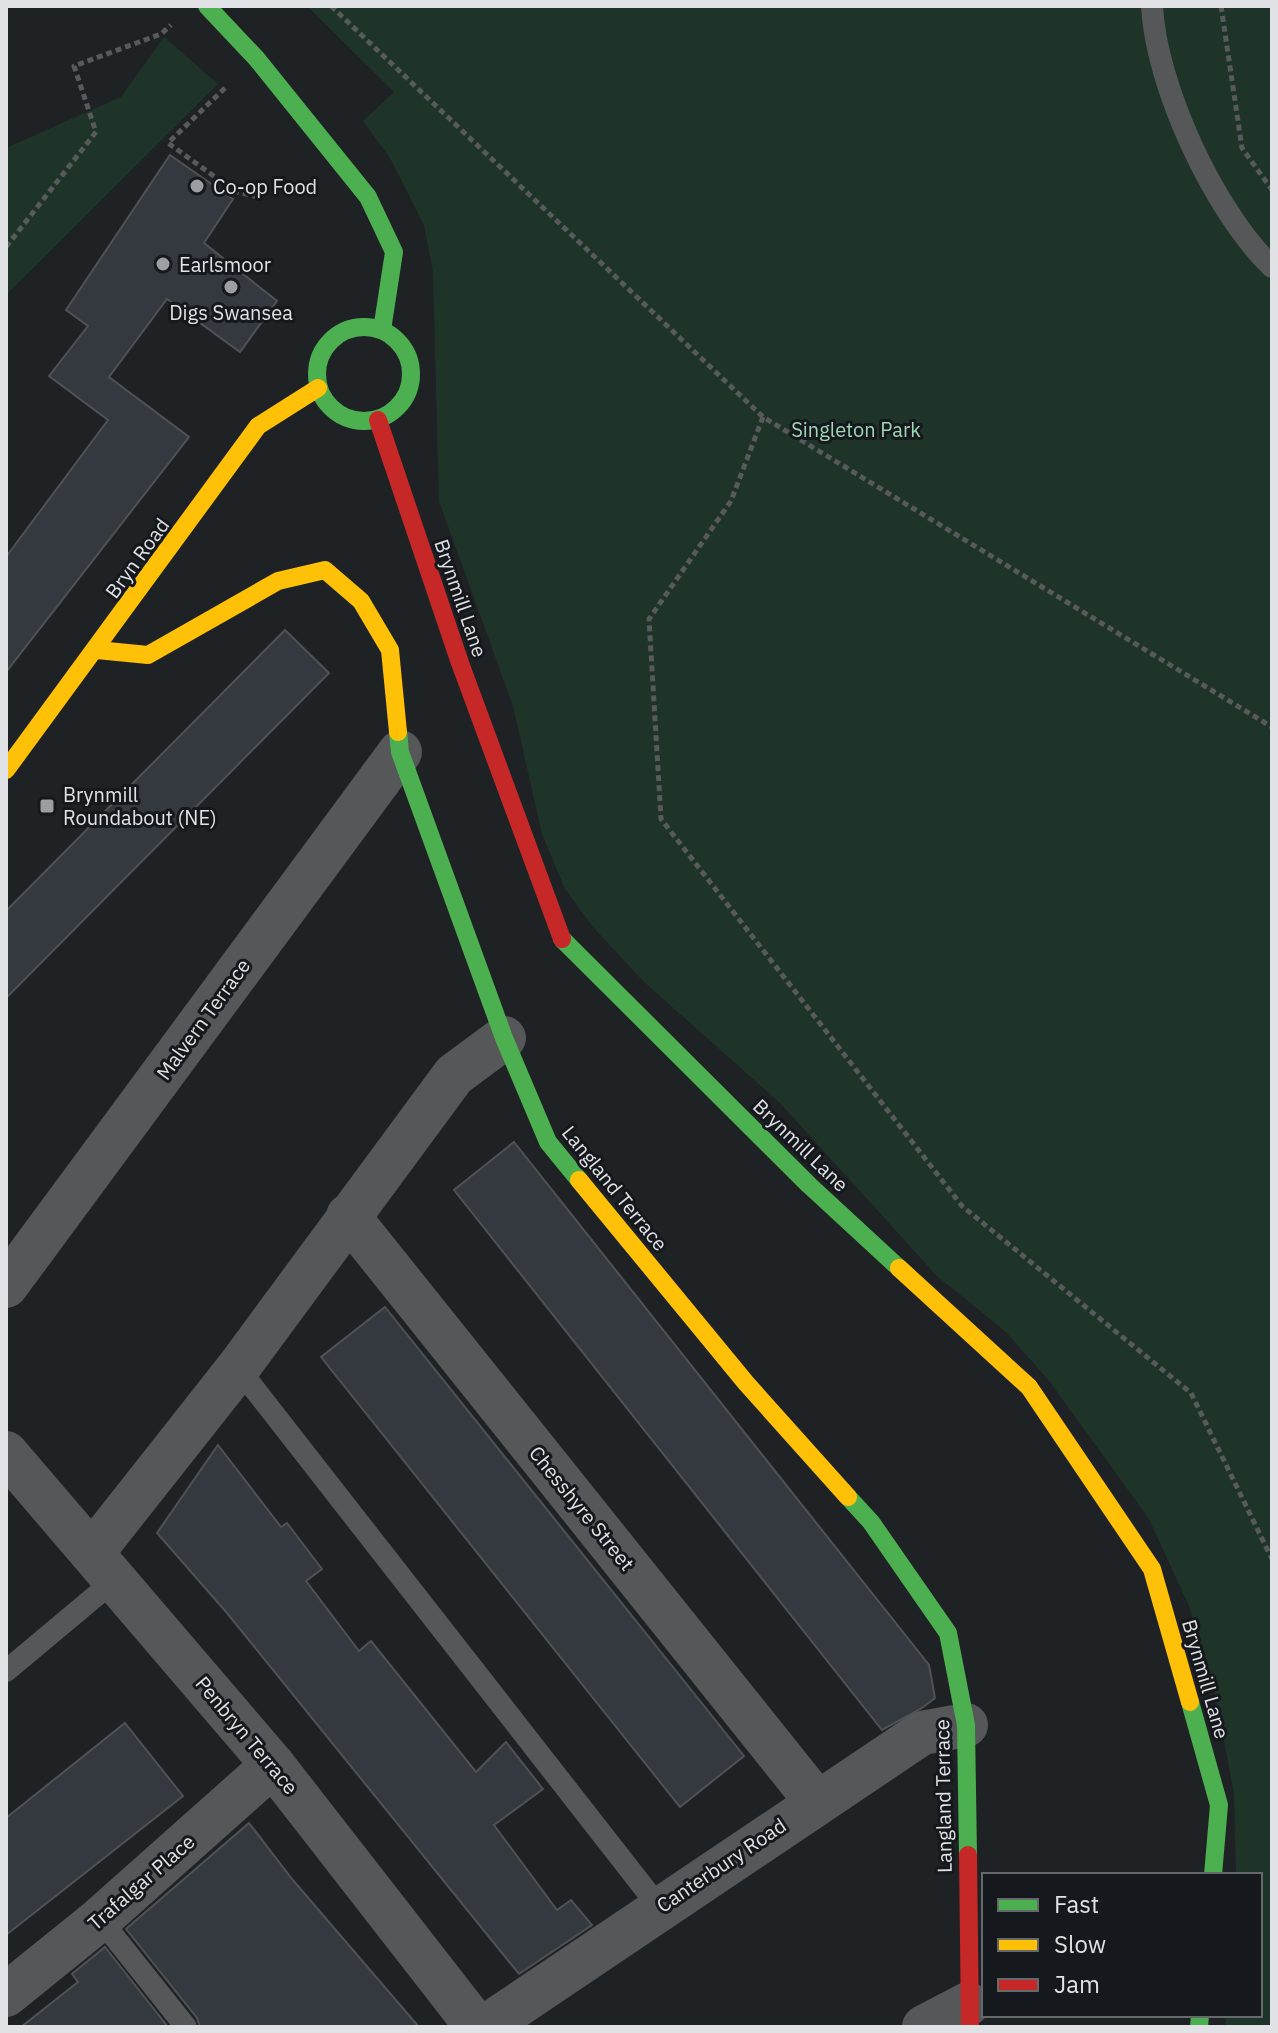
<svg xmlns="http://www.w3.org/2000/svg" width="1278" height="2033" viewBox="0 0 1278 2033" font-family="'IBM Plex Sans',sans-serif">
<rect width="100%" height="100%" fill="#1f2224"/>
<g fill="#1e3428">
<polygon points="307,6 1272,6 1272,2027 1225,2027 1226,2015 1260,2015 1260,1875 1236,1875 1234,1793 1212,1679 1189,1606 1149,1519 1050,1382 1006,1332 937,1276 780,1103 643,981 593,927 565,889 542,834 513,706 439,501 433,272 424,225 390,158 363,121 394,92"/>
<polygon points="164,37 218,84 6,295 6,148 121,97"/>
</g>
<g fill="#34393f" stroke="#4f5153" stroke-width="2">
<polygon points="170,155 233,199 204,243 277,301 240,352 167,299 109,377 189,437 6,672 6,557 108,420 49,376 88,326 66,310"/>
<polygon points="285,630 329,673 6,998 6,911"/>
<polygon points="514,1142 929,1665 935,1698 922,1708 882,1730 454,1190"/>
<polygon points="385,1307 744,1756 680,1807 321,1357"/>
<polygon points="218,1445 281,1527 287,1523 322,1569 306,1581 359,1651 371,1641 476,1772 506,1742 543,1789 494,1825 557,1910 571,1900 592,1925 519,1974 227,1613 157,1533"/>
<polygon points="125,1723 183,1796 6,1935 6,1818"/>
<polygon points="249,1823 292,1879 419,2027 200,2027 197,2018 126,1929"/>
<polygon points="105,1947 168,2027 21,2027 78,1982 72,1974"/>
</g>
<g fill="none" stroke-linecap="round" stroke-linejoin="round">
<g stroke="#57595a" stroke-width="5" stroke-dasharray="6 4" stroke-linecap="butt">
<polyline points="331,6 763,417 1272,727"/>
<polyline points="1221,6 1242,148 1272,190"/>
<polyline points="225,88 168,143 236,192 260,197"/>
<polyline points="6,247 96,132 74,66 161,34 171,25"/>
<polyline points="763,417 731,501 649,619 661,819 962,1206 1191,1393 1272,1559"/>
</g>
<g stroke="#555758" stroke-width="22">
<path d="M1152 6C1156 86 1214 211 1272 267"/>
<polyline points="238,1368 659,1907"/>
<polyline points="6,1671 116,1579"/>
<polyline points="100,1919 186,2027"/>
</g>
<g stroke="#555758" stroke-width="44">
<polyline points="348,1216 816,1801"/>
<polyline points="6,1286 400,752"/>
<polyline points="6,1453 273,1765 477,2027"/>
<polyline points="92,1553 238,1368 454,1075 504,1038"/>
<polyline points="6,1995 100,1919 273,1765"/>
<polyline points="485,2027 922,1733 966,1725"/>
<polyline points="924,2027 968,2004"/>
</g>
<g stroke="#4caf50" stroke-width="18">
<polyline points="207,6 256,58 368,197 394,252 382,330"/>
<circle cx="364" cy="374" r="47"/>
<polyline points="398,732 400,752 504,1038 548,1142 579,1180"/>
<polyline points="562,939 809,1185 899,1268"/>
<polyline points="848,1497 871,1522 948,1633 966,1725 968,1855"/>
<polyline points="1190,1702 1219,1805 1213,1875"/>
<polyline points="1199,2027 1200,2015"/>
</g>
<g stroke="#ffc107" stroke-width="18">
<polyline points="97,650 148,655 278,581 325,570 361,601 390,650 398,732"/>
<polyline points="6,770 258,426 318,388"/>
<polyline points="579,1180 746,1383 848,1497"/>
<polyline points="899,1268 1029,1387 1152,1569 1190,1702"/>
</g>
<g stroke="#c62828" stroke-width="18">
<polyline points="378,420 460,663 562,939"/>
<polyline points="968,1855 970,2027"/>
</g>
</g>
<g fill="#9c9fa1" stroke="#15181c" stroke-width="3">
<circle cx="197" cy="186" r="8"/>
<circle cx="163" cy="264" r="8"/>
<circle cx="231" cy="287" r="8"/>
<rect x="39" y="798" width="16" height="16" rx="4"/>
</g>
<g text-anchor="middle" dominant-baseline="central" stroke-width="6" stroke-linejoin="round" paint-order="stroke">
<g font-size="20" fill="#e0e2e5" stroke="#15181c" text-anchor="start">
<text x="213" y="186">Co-op Food</text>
<text x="179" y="264">Earlsmoor</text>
<text x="231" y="312" text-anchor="middle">Digs Swansea</text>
<text x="63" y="794">Brynmill<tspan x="63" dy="23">Roundabout (NE)</tspan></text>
</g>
<g font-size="20" fill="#9dd7b4" stroke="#15181c">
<text x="856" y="429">Singleton Park</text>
</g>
<g font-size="20" fill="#e0e2e5" stroke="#15181c">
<text transform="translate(137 558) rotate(-54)">Bryn Road</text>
<text transform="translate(461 598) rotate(71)">Brynmill Lane</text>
<text transform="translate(203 1019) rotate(-54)">Malvern Terrace</text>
<text transform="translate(801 1145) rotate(44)">Brynmill Lane</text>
<text transform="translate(615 1188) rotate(51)">Langland Terrace</text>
<text transform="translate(582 1508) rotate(51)">Chesshyre Street</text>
<text transform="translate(1206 1679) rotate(74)">Brynmill Lane</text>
<text transform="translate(247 1735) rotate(50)">Penbryn Terrace</text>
<text transform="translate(943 1796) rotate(-91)">Langland Terrace</text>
<text transform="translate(721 1865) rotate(-34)">Canterbury Road</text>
<text transform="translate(141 1882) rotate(-41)">Trafalgar Place</text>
</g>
</g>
<rect width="1278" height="2033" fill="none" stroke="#e0e2e5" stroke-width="16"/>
<rect x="982" y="1873" width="280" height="144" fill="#15181c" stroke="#66696c" stroke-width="2"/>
<rect x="998" y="1899" width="40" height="12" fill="#4caf50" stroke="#66696c" stroke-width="2"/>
<text x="1054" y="1913" font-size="24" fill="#e0e2e5">Fast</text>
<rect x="998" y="1939" width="40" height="12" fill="#ffc107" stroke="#66696c" stroke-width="2"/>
<text x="1054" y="1953" font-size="24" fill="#e0e2e5">Slow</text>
<rect x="998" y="1979" width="40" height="12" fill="#c62828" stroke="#66696c" stroke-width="2"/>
<text x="1054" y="1993" font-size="24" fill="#e0e2e5">Jam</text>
</svg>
